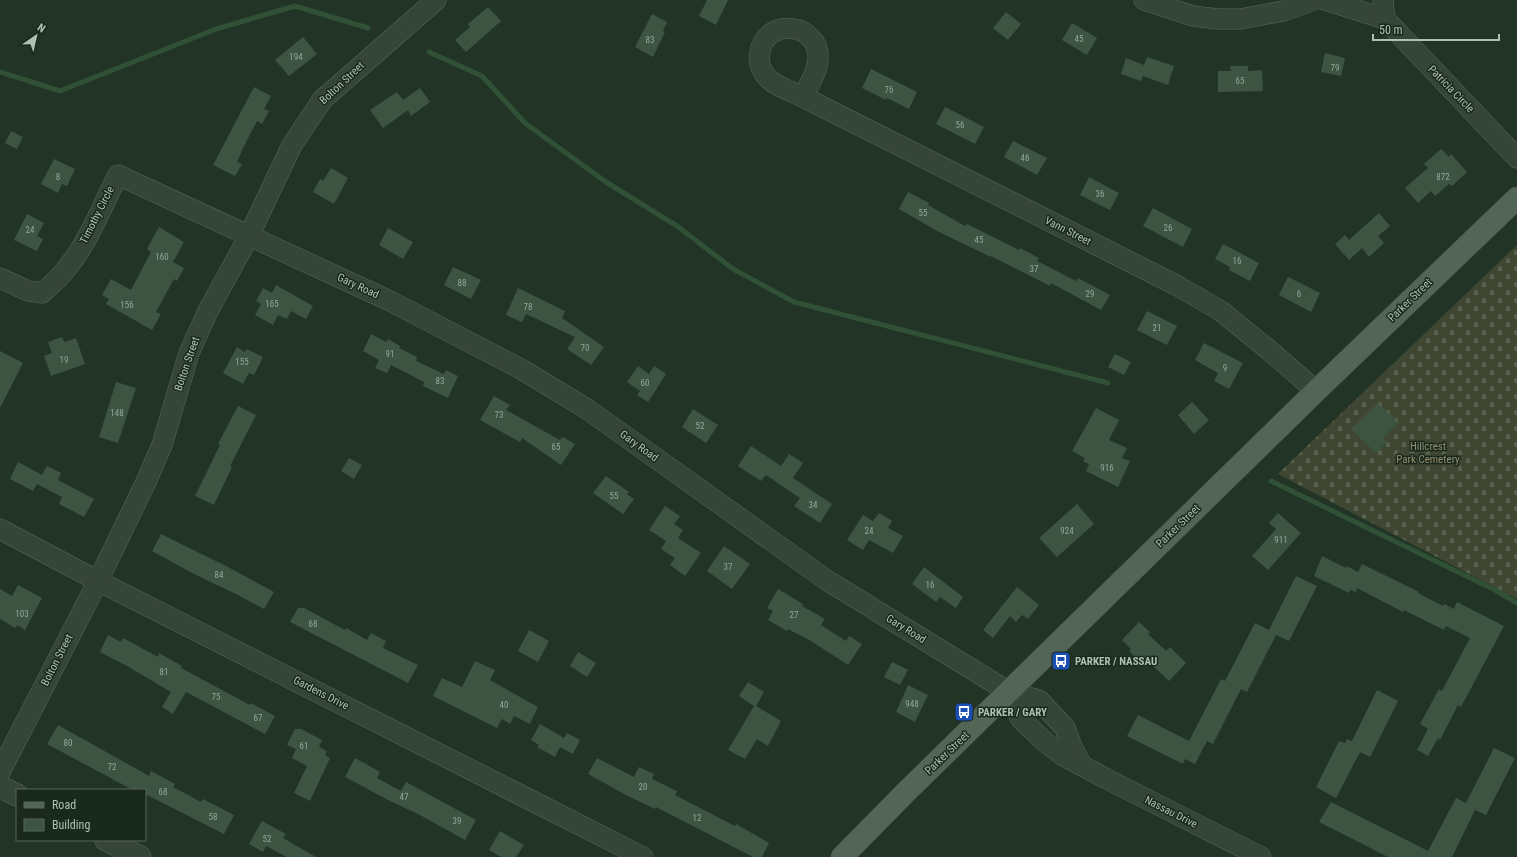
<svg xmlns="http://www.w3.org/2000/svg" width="1517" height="857" viewBox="0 0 1517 857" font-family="'Roboto Condensed',sans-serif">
<defs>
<pattern id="cemetery-stones" width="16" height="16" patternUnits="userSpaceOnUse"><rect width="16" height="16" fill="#3f4733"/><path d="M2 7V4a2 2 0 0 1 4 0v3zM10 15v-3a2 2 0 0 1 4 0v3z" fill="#58604e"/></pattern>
</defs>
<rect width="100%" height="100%" fill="#223425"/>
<polygon fill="url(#cemetery-stones)" points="1517,245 1517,599 1278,474"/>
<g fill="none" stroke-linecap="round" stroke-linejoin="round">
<g stroke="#305136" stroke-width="5">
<polyline points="429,52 482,76 525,123 606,182 677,226 733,269 794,302 1108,383"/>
<polyline points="0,72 60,91 216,29 295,6 368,28"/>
<polyline points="1271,481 1495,590 1517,603"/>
</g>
</g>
<g fill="#3e5442">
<polygon points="707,0 728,0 716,25 699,16"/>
<polygon points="488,7 501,21 466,52 455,40 470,27 468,24"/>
<polygon points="1006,12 1021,24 1008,40 993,28"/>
<polygon points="652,14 667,22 663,31 665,32 653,57 635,47"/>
<polygon points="1072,23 1097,38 1087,55 1062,40"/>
<polygon points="303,37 317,54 289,76 275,60"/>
<polygon points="1325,53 1345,58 1341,76 1321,72"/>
<polygon points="1147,57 1174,66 1168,85 1143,76 1141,81 1121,74 1126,58 1144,65"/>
<polygon points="1230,66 1248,66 1248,71 1262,70 1263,91 1218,92 1218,71 1231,71"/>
<polygon points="871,69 917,92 909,109 887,98 886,100 862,88"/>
<polygon points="254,87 271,96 264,109 269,111 262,124 257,121 243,148 237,162 242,164 235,176 213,165"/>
<polygon points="420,88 430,102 411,116 408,110 383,128 370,110 397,92 403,100"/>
<polygon points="945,107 984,127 975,144 936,124"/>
<polygon points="11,131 23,137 17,149 5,143"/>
<polygon points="1013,141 1047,158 1037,175 1004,157"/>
<polygon points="1441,149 1449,157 1451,154 1467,172 1452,186 1449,184 1435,196 1431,191 1418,203 1405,188 1428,168 1424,164"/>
<polygon points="54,159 75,169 67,186 62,184 58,193 41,184"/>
<polygon points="331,168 348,178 334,204 313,192 320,179 323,181"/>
<polygon points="1089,177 1119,193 1110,210 1080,195"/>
<polygon points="908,192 929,203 928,205 965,226 967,224 1019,250 1020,248 1039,258 1037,261 1076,281 1078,278 1110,295 1101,310 1051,283 1050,286 991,256 991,257 939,232 899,209"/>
<polygon points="1153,208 1192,229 1183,247 1143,226"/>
<polygon points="1379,213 1390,226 1378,236 1384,243 1369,257 1362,248 1349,260 1335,244 1345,235 1349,240"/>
<polygon points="27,214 44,223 37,236 43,239 37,251 14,240"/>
<polygon points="159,227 184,242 173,262 184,268 177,281 174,279 156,312 161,314 152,330 106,304 109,299 102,295 111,279 131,290 151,252 147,249"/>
<polygon points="388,228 413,242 403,259 379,245"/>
<polygon points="1223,244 1259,263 1250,281 1229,270 1230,267 1215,259"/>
<polygon points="453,267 481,280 471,299 444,285"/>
<polygon points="1288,277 1320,293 1311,312 1279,295"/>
<polygon points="276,285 313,306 306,319 291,311 287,319 278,315 273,325 255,315 261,304 256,301 263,288 272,293"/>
<polygon points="518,288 565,311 562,318 604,347 591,365 567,349 575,337 526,314 522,322 506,315"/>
<polygon points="1147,311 1177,326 1167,345 1137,330"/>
<polygon points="371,334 386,342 388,339 400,346 399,348 417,357 416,361 444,374 446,370 458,376 448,398 423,386 424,382 391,365 387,373 375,368 379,360 363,351"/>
<polygon points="62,337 64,342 76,338 85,364 51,376 44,356 52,353 48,342"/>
<polygon points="1204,343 1243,363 1229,389 1214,381 1218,373 1195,360"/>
<polygon points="237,347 245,352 247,349 263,357 254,375 249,373 243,384 223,373"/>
<polygon points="0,351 23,363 0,408"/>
<polygon points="1115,354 1131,362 1124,375 1108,367"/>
<polygon points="638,366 649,374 654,366 666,374 648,402 637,395 640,391 627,382"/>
<polygon points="116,382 136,388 118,443 99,437"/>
<polygon points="494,396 510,405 506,410 560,440 563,437 575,444 561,465 522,438 520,442 480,420"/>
<polygon points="1192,402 1209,420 1194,434 1178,415"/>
<polygon points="1378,403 1398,423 1383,438 1387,442 1376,453 1351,429"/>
<polygon points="238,406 256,415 230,466 232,467 214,505 195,496 220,445 218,444"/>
<polygon points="1096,408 1119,420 1109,440 1127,448 1122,458 1130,461 1118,487 1086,471 1089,464 1083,461 1085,458 1072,451"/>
<polygon points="693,409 718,425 706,443 682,427"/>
<polygon points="751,446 781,466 789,454 803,463 793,478 832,504 820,523 794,506 800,498 766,475 761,481 738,466"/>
<polygon points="349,458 362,465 354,479 341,471"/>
<polygon points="18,462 42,475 47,466 61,473 58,480 94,499 84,517 59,504 62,497 37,484 33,491 10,479"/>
<polygon points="606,476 629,492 627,494 634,499 623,514 593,493"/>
<polygon points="1077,504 1094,524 1057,557 1039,538"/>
<polygon points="665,506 680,516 674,524 683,530 678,538 701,553 685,576 670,565 675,558 661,549 666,541 649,530"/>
<polygon points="879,513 892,521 888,528 903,536 893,553 869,540 863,550 847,540 863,515 873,521"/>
<polygon points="1278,513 1301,533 1268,570 1252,556 1276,529 1269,523"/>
<polygon points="161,534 228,567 274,592 264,609 236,594 194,574 152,551"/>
<polygon points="724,546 750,564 732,589 707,571"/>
<polygon points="1322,556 1346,568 1347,566 1358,572 1362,564 1419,592 1418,593 1443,606 1444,604 1454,609 1457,602 1504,626 1461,707 1458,705 1440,740 1438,738 1428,756 1417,750 1428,729 1420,724 1439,689 1442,691 1470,638 1446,626 1444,630 1404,610 1403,612 1357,588 1356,592 1350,590 1349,593 1314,576"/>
<polygon points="924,567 963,597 956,608 940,597 936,602 912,584"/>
<polygon points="1296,576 1317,586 1289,641 1276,635 1247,692 1241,689 1213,744 1207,741 1195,764 1185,759 1183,764 1127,736 1138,715 1189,741 1221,679 1225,681 1255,623 1269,630"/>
<polygon points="18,585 42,598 25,630 17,625 15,628 0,619 0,589 12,596"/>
<polygon points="1017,587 1039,605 1028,619 1022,615 1016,622 1010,616 993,638 983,630"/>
<polygon points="778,589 803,604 802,606 825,619 821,625 846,641 849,636 862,644 848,665 811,641 788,629 787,631 768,620 773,611 767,608"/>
<polygon points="298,608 304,608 345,630 346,628 367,640 371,633 386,641 383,648 418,665 408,683 290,622"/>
<polygon points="1139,622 1150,632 1148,634 1166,651 1170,647 1186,663 1169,681 1150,663 1145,667 1129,651 1131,649 1122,640"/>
<polygon points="529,630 549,641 538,662 518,651"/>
<polygon points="108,635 121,642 123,638 158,657 159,653 182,666 181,668 250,705 251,703 275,716 265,734 186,692 173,714 162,707 171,692 127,666 100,652"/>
<polygon points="578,652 596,663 587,677 570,666"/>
<polygon points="475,661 495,670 490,680 538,707 530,724 514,716 510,724 502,719 497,728 433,696 442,678 462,687"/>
<polygon points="892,662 908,670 900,685 884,677"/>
<polygon points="748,682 764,692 756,706 781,721 768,746 757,739 745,759 728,750 754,706 739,696"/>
<polygon points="908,685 928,695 915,722 896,712"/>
<polygon points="1377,690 1398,701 1370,757 1360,752 1336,798 1316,787 1339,741 1345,743 1347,739 1352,741"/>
<polygon points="540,724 564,738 567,733 580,740 573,754 560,747 555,757 537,747 539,745 531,740"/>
<polygon points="58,725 149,776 151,771 175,784 173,787 201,802 203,799 234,815 224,834 145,794 145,790 133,790 47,744"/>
<polygon points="295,729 301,729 322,740 319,747 327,751 325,755 330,758 310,801 294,793 307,766 292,758 296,749 287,745"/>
<polygon points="1494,748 1515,758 1486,815 1475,810 1452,857 1388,857 1319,822 1331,802 1428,851 1456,798 1466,803"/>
<polygon points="355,758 380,772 377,778 401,791 406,782 476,820 465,840 420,815 388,800 345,777"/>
<polygon points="597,758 634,777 639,767 654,774 652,779 677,791 675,795 735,826 736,824 769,843 762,857 753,857 656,807 655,809 626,795 588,774"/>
<polygon points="262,821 286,834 283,838 316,857 287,857 266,846 263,852 249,844"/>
<polygon points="500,831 524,845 516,857 501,857 489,850"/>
</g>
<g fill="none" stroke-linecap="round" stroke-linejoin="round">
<defs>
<g id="minor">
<polyline points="1144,0 1193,16 1218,19 1240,19 1284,11 1314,0"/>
<polyline points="1325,0 1385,19 1517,158"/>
<polyline points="1383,0 1385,19"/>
<path d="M803 97C808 86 817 73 818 60 821 23 766 16 760 52 758 60 760 69 766 76 774 86 791 91 803 97L1176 285 1221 311 1269 350 1316 391"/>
<path d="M0 278 28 291 42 293C49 287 56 281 62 274 87 246 101 208 118 175L390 301 521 369 587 409 828 581 1009 692 1039 700 1065 728 1072 747 1081 764"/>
<polyline points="0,529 98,581 643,857"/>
<polyline points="1009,692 1020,718 1045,742 1062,755 1105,778 1261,857"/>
<polyline points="0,772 98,581 145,484 162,445 189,353 208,311 249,236 292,145 322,100 436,0"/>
</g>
<g id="tertiary">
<polyline points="0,787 17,795"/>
<polyline points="106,840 140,857"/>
</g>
<polyline id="primary" points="842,857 906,792 1316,391 1517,198"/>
</defs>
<use href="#minor" stroke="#58685b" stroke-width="21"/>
<use href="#tertiary" stroke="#58685b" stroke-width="23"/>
<use href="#primary" stroke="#415144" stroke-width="23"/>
<use href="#minor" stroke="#354538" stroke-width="20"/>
<use href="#tertiary" stroke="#354538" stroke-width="22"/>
<use href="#primary" stroke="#536556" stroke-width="22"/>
</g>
<defs>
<symbol id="bus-square" viewBox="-11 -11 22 22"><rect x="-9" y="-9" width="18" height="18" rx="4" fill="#1a4fb4" stroke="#1a291d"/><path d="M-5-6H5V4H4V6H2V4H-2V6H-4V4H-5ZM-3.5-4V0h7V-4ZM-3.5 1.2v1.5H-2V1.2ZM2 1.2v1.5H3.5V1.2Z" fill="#fff"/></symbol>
</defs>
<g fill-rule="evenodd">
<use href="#bus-square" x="1050" y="650" width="22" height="22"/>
<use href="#bus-square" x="953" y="701" width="22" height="22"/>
</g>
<g text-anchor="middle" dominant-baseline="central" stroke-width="3" stroke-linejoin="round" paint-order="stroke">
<g font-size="9" fill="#93a697">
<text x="1079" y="39">45</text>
<text x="650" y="40">83</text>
<text x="296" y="57">194</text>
<text x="1335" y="68">79</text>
<text x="1240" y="81">65</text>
<text x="889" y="90">76</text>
<text x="960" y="125">56</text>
<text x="1025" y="158">46</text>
<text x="58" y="177">8</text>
<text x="1443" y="177">872</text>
<text x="1100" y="194">36</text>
<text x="923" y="213">55</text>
<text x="1168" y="228">26</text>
<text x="30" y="230">24</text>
<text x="979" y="240">45</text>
<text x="162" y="257">160</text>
<text x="1237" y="261">16</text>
<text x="1034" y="269">37</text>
<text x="462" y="283">88</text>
<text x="1090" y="294">29</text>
<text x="1299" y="294">6</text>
<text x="272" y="304">165</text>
<text x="127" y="305">156</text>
<text x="528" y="307">78</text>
<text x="1157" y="328">21</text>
<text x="585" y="348">70</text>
<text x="390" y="354">91</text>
<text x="64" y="360">19</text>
<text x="242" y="362">155</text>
<text x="1225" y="368">9</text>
<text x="440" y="381">83</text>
<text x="645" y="383">60</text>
<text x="117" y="413">148</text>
<text x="499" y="415">73</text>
<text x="700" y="426">52</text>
<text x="556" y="447">65</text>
<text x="1107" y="468">916</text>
<text x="614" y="496">55</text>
<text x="813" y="505">34</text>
<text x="869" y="531">24</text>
<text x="1067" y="531">924</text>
<text x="1281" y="540">911</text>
<text x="728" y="567">37</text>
<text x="219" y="575">84</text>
<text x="930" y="585">16</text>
<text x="22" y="614">103</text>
<text x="794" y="615">27</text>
<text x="313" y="624">68</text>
<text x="164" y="672">81</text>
<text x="216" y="697">75</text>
<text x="912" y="704">948</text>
<text x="504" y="705">40</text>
<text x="258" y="718">67</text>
<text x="68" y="743">80</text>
<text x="304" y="746">61</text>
<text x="112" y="767">72</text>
<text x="643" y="787">20</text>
<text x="163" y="792">68</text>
<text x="404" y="797">47</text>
<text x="213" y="817">58</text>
<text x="697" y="818">12</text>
<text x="457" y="821">39</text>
<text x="267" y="839">52</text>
</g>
<g font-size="11" fill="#afc1b3" stroke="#1a291d">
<text transform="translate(342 83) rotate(-43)">Bolton Street</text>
<text transform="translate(1451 89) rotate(46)">Patricia Circle</text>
<text transform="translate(97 215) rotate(-63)">Timothy Circle</text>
<text transform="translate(1068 231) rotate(27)">Vann Street</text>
<text transform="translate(358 286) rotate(25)">Gary Road</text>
<text transform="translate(1410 300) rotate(-44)">Parker Street</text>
<text transform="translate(187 364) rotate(-71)">Bolton Street</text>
<text transform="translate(639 446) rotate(36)">Gary Road</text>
<text transform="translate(1178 526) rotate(-44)">Parker Street</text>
<text transform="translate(906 629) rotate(32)">Gary Road</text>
<text transform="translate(57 660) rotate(-63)">Bolton Street</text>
<text transform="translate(321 693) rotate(27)">Gardens Drive</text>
<text transform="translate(947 753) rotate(-44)">Parker Street</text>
<text transform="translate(1171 812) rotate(27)">Nassau Drive</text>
</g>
<g font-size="11" fill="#958e71" stroke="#1a291d">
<text x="1428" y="446">Hillcrest<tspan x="1428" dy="13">Park Cemetery</tspan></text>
</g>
<g font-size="11" font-weight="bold" fill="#afc1b3" stroke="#1a291d" text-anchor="start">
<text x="1075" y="661">PARKER / NASSAU</text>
<text x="978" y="712">PARKER / GARY</text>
</g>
</g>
<rect x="16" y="789" width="130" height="52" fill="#1a291d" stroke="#566659"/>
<rect x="24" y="802" width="20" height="6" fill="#536556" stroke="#566659"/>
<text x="52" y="809" font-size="12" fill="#afc1b3">Road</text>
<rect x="24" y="819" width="20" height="12" fill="#3e5442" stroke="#566659"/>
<text x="52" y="829" font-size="12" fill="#afc1b3">Building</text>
<g transform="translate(36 36) rotate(34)" stroke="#1a291d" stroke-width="3" paint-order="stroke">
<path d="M0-3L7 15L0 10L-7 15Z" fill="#afc1b3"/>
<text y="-6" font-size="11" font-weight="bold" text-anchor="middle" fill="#afc1b3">N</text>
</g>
<path d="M1373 34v6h126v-6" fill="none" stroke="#afc1b3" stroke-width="2"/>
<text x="1379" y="34" font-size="12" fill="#afc1b3" stroke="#1a291d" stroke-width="3" paint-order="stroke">50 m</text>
</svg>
